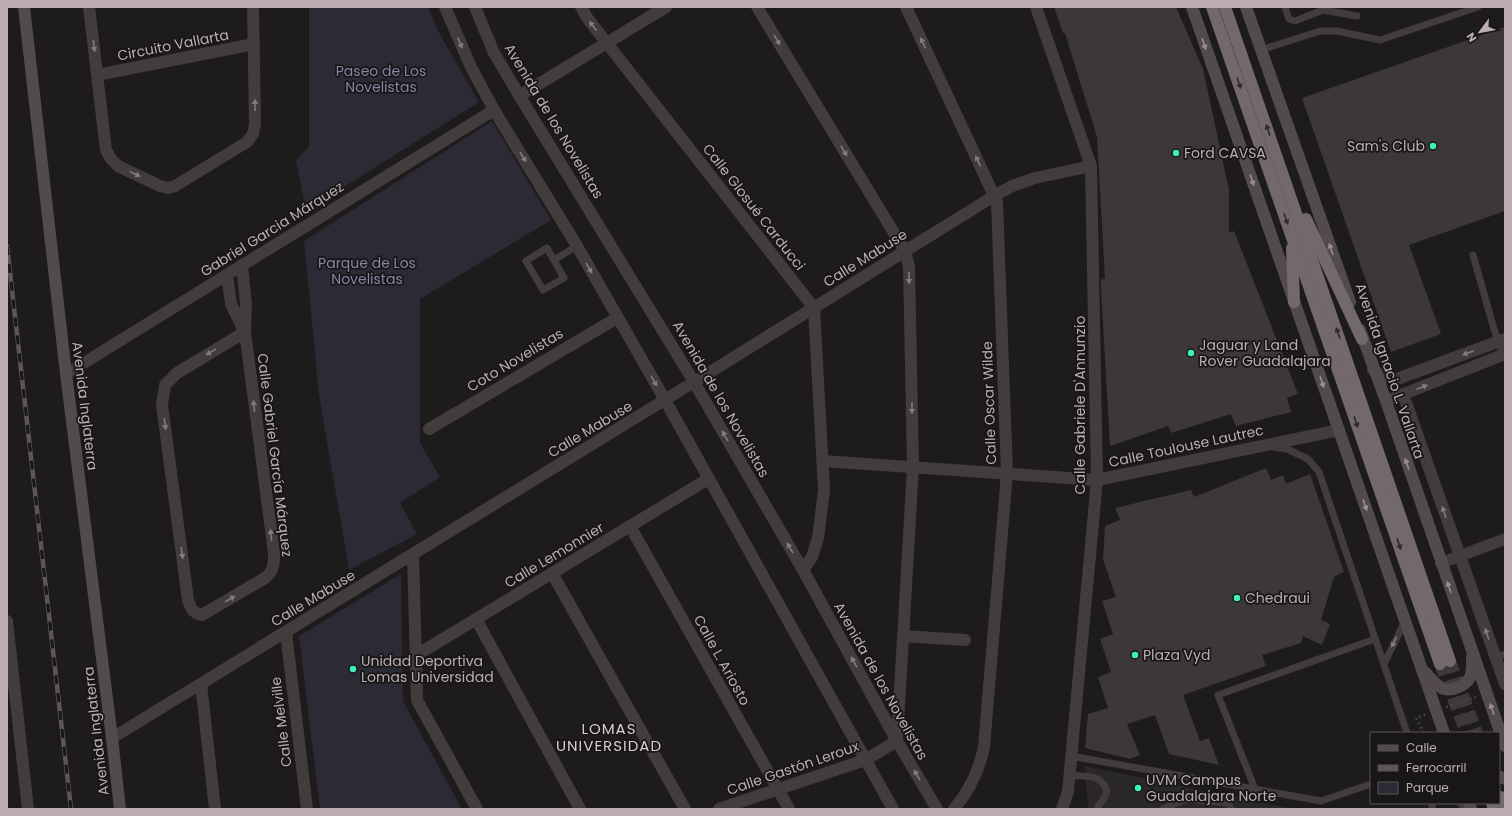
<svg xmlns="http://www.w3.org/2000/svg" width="1512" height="816" viewBox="0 0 1512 816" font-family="Poppins,sans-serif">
<rect width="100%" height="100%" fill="#1d1b1b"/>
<polygon fill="#2a2727" points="1085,766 1293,809 1088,809"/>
<g fill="#2c2a35">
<polygon points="309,7 428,7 438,31 479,102 306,211 296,160 309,147"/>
<polygon points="492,121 551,220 420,299 420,443 440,477 400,503 417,534 349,570 319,395 304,241"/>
<polygon points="401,574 403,701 462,809 320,809 299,636"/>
</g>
<g fill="#3c3839">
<polygon points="1054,7 1176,7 1203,69 1229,190 1229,233 1234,231 1298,394 1287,398 1291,412 1236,426 1231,414 1171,433 1168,426 1110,446 1101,288 1101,280 1105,278 1097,137 1065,33 1063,33"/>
<polygon points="1505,27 1505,211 1409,245 1441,334 1391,352 1302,98"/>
<polygon points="1266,468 1271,480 1283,475 1286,484 1310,474 1344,572 1334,577 1321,620 1330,624 1322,645 1303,636 1301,643 1262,655 1266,666 1183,695 1200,741 1209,738 1219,765 1169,754 1155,715 1127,724 1140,755 1130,759 1085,748 1088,714 1108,708 1098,677 1111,672 1100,639 1113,634 1102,601 1116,597 1103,559 1105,526 1120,520 1115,508 1191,490 1194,497"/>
</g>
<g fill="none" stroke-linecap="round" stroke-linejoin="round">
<g stroke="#3d3839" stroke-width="12" stroke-dasharray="12 6" stroke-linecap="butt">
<polyline points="1450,661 1477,733"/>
<polyline points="1440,664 1466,733"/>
</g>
<g stroke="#494244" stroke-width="2.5" stroke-dasharray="2 3" stroke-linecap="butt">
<polyline points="1446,707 1476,697"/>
<polyline points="1424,733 1416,718 1427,714"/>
</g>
<g stroke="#423c3d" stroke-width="7">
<polyline points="1285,7 1289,19 1295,21 1323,10 1357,16"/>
<polyline points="1261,50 1320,31 1337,31 1380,40 1478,7"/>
<polygon points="547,248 564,278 543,290 526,261"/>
<polyline points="1473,255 1494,329 1503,355"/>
<polyline points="554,260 577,246"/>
<polyline points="1273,447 1287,449 1308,459 1319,472 1407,733"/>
<polyline points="1496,657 1505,654"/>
<polyline points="1384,664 1405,621"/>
<polyline points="1071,756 1321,801 1371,784"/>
<path d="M1069 775C1086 777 1101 773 1107 791L1103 800 1098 806V809"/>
<polyline points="1255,789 1218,695 1375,639"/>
<polyline points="1431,803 1433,809"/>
<polyline points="1460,803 1466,809"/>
<polyline points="1163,809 1187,799 1228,803 1231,809"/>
</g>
<g stroke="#423c3d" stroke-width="12">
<polyline points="89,7 106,150 111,159 118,166 160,186 168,188 175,186 247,142 253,134 255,124 253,7"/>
<polyline points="445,7 471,67 494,110 577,246 665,400 893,809"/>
<polyline points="475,7 494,53 525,105 694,382 803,570 897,741 937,809"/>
<polyline points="581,7 588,19 814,308 824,490 818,538 812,557 803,570"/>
<path d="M906 7 997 202 1007 473 984 747C979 771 970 790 954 809"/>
<polyline points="1036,7 1091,166 1097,480 1068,792 1062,809"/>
<polyline points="97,75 254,44"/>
<polyline points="519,96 666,7"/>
<path d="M242 265 246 304 245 332 274 553C274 564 274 571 265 578L202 615C193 613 191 609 188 600L162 405 165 385 177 373 245 332"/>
<polyline points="227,275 231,304 244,331"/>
<polyline points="1373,370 1384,377 1397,379 1505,339"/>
<polyline points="66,374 494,110"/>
<polyline points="1403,394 1505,684"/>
<polyline points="1386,401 1505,354"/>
<polyline points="429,429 617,318"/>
<polyline points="823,461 1097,480 1339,430"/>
<polyline points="630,526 789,809"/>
<polyline points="413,554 417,700 477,809"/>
<polyline points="1441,563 1505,539"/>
<polyline points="552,573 685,809"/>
<polyline points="476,619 580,809"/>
<polyline points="7,621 28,809"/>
<polyline points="286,632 307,809"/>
<polyline points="903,636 965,640"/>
<polyline points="415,656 708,479"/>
<polyline points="201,684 215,809"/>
<polyline points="112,738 694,382 994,196 1012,186 1035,178 1091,166"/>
<polyline points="719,809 865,760 897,741 913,467 909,266 905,251 757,7"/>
</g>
<g stroke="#524a4c" stroke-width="12">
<polyline points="24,7 66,374 112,738 120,809"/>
<polyline points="1192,7 1444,733"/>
<polyline points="1246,7 1350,302"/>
<polyline points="1360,330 1386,401 1505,746"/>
<path d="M1425 672C1430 678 1437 687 1444 689 1453 691 1464 686 1469 679 1473 674 1472 664 1472 657"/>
<polyline points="1499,776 1505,779"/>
<polyline points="1469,803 1471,809"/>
</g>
<g stroke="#73686b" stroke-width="12">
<polyline points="1212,7 1440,664"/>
<polyline points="1225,7 1450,661"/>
<polyline points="1306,219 1362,339"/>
<polyline points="1292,248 1294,302"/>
<polyline points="1501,797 1505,808"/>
<polyline points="1492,803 1494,809"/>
</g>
<defs>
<polyline id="rail" points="7,246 71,809"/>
</defs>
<use href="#rail" stroke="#5d5557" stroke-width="4.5"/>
<use href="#rail" stroke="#181616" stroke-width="3" stroke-dasharray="9" stroke-linecap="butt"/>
</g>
<defs><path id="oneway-solid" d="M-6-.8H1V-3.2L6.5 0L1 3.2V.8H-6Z"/></defs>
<g fill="#857a7d">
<use href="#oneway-solid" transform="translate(593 26) rotate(-128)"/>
<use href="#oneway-solid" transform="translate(777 40) rotate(59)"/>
<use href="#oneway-solid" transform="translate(460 43) rotate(67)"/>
<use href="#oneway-solid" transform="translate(923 43) rotate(-115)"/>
<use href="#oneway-solid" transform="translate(94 46) rotate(83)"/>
<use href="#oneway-solid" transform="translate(255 105) rotate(-91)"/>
<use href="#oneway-solid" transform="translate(844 151) rotate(59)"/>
<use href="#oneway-solid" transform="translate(523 157) rotate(59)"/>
<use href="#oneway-solid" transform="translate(978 161) rotate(-115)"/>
<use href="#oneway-solid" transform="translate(135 174) rotate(26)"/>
<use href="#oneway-solid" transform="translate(589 268) rotate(60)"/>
<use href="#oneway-solid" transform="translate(909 278) rotate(89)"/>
<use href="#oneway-solid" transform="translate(211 352) rotate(149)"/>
<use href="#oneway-solid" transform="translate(1468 353) rotate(160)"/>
<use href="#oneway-solid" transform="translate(654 381) rotate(60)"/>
<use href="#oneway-solid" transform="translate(1422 387) rotate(-21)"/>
<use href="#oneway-solid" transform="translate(254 406) rotate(-97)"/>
<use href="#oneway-solid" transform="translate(912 408) rotate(89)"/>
<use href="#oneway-solid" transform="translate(165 424) rotate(82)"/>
<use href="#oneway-solid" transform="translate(725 436) rotate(-120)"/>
<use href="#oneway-solid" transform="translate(1444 512) rotate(-109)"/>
<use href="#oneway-solid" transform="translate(271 535) rotate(-97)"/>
<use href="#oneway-solid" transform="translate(790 548) rotate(-120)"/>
<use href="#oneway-solid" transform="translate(182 553) rotate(82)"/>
<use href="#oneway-solid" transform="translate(230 599) rotate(-31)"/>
<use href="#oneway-solid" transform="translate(1487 634) rotate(-109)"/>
<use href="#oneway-solid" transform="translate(1394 642) rotate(116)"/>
<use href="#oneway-solid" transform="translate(854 662) rotate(-119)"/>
<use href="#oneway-solid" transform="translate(917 775) rotate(-120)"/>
</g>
<g fill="#9c8f93">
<use href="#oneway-solid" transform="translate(1204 44) rotate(71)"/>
<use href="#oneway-solid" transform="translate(1252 180) rotate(71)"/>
<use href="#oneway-solid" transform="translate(1331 249) rotate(-109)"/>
<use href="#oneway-solid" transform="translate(1322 382) rotate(71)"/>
<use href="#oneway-solid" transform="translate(1407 464) rotate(-109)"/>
<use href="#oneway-solid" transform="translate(1365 505) rotate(71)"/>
<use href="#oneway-solid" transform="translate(1449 587) rotate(-109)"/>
<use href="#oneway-solid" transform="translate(1492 709) rotate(-109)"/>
</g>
<g fill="#2f2a2b">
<use href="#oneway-solid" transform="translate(1239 83) rotate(71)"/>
<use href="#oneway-solid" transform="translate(1268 130) rotate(-109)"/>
<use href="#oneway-solid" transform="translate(1286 219) rotate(71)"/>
<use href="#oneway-solid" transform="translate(1338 333) rotate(-109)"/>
<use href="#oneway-solid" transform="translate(1356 422) rotate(71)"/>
<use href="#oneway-solid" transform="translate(1399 544) rotate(71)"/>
</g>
<g fill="#3ef2b6" stroke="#181616" stroke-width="1.5">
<circle cx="1433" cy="146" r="4"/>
<circle cx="1176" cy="153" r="4"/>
<circle cx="1191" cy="353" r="4"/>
<circle cx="1237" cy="598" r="4"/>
<circle cx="1135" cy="655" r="4"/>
<circle cx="353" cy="669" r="4"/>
<circle cx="1138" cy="788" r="4"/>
</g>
<g text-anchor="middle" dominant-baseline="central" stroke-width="3.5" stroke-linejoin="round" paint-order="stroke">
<g font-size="14" fill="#bcadb2" stroke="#181616">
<text transform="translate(173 45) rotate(-11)">Circuito Vallarta</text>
<text transform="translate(554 121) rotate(59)">Avenida de los Novelistas</text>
<text transform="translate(754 207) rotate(52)">Calle Glosué Carducci</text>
<text transform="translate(272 229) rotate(-32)">Gabriel Garcia Márquez</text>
<text transform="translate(865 258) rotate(-32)">Calle Mabuse</text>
<text transform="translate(515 360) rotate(-31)">Coto Novelistas</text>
<text transform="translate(1390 371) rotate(71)">Avenida Ignacio L. Vallarta</text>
<text transform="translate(721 399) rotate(60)">Avenida de los Novelistas</text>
<text transform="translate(989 403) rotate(-92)">Calle Oscar Wilde</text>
<text transform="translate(1080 405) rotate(-90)">Calle Gabriele D'Annunzio</text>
<text transform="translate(85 406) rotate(83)">Avenida Inglaterra</text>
<text transform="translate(590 429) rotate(-31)">Calle Mabuse</text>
<text transform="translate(1186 446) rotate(-12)">Calle Toulouse Lautrec</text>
<text transform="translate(275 455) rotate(83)">Calle Gabriel García Márquez</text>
<text transform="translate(554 555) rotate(-31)">Calle Lemonnier</text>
<text transform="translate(313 598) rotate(-31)">Calle Mabuse</text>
<text transform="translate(722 660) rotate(61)">Calle L. Ariosto</text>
<text transform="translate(881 681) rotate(61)">Avenida de los Novelistas</text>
<text transform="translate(281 722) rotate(-97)">Calle Melville</text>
<text transform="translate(96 731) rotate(-97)">Avenida Inglaterra</text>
<text transform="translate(793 768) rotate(-19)">Calle Gastón Leroux</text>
</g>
<g font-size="14" fill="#8785a7" stroke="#181616">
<text x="381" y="71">Paseo de Los<tspan x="381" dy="16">Novelistas</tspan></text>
<text x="367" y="263">Parque de Los<tspan x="367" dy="16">Novelistas</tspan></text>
</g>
<g font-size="14" fill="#bcadb2" stroke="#181616" text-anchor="start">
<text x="1425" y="146" text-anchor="end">Sam's Club</text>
<text x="1184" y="153">Ford CAVSA</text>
<text x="1199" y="345">Jaguar y Land<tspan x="1199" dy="16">Rover Guadalajara</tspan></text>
<text x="1245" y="598">Chedraui</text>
<text x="1143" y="655">Plaza Vyd</text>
<text x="361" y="661">Unidad Deportiva<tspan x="361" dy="16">Lomas Universidad</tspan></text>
<text x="1146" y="780">UVM Campus<tspan x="1146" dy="16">Guadalajara Norte</tspan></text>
</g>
<g font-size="15" letter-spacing="1" fill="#d8ced1" stroke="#181616">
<text x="609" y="728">LOMAS<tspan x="609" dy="17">UNIVERSIDAD</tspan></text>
</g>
</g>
<rect width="1512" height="816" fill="none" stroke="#bcadb2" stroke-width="16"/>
<rect x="1370" y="732" width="130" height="72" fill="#181616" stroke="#5a5254"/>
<rect x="1378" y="745" width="20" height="6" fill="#524a4c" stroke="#5a5254"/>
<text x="1406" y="752" font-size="12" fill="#bcadb2">Calle</text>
<rect x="1378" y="765" width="20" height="6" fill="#5d5557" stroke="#5a5254"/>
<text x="1406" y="772" font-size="12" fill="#bcadb2">Ferrocarril</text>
<rect x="1378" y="782" width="20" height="12" fill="#2c2a35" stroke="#5a5254"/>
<text x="1406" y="792" font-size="12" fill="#bcadb2">Parque</text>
<g transform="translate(1480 32) rotate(238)" stroke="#181616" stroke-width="3" paint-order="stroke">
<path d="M0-3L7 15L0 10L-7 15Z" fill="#bcadb2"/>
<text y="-6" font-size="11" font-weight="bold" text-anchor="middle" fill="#bcadb2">N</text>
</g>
</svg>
